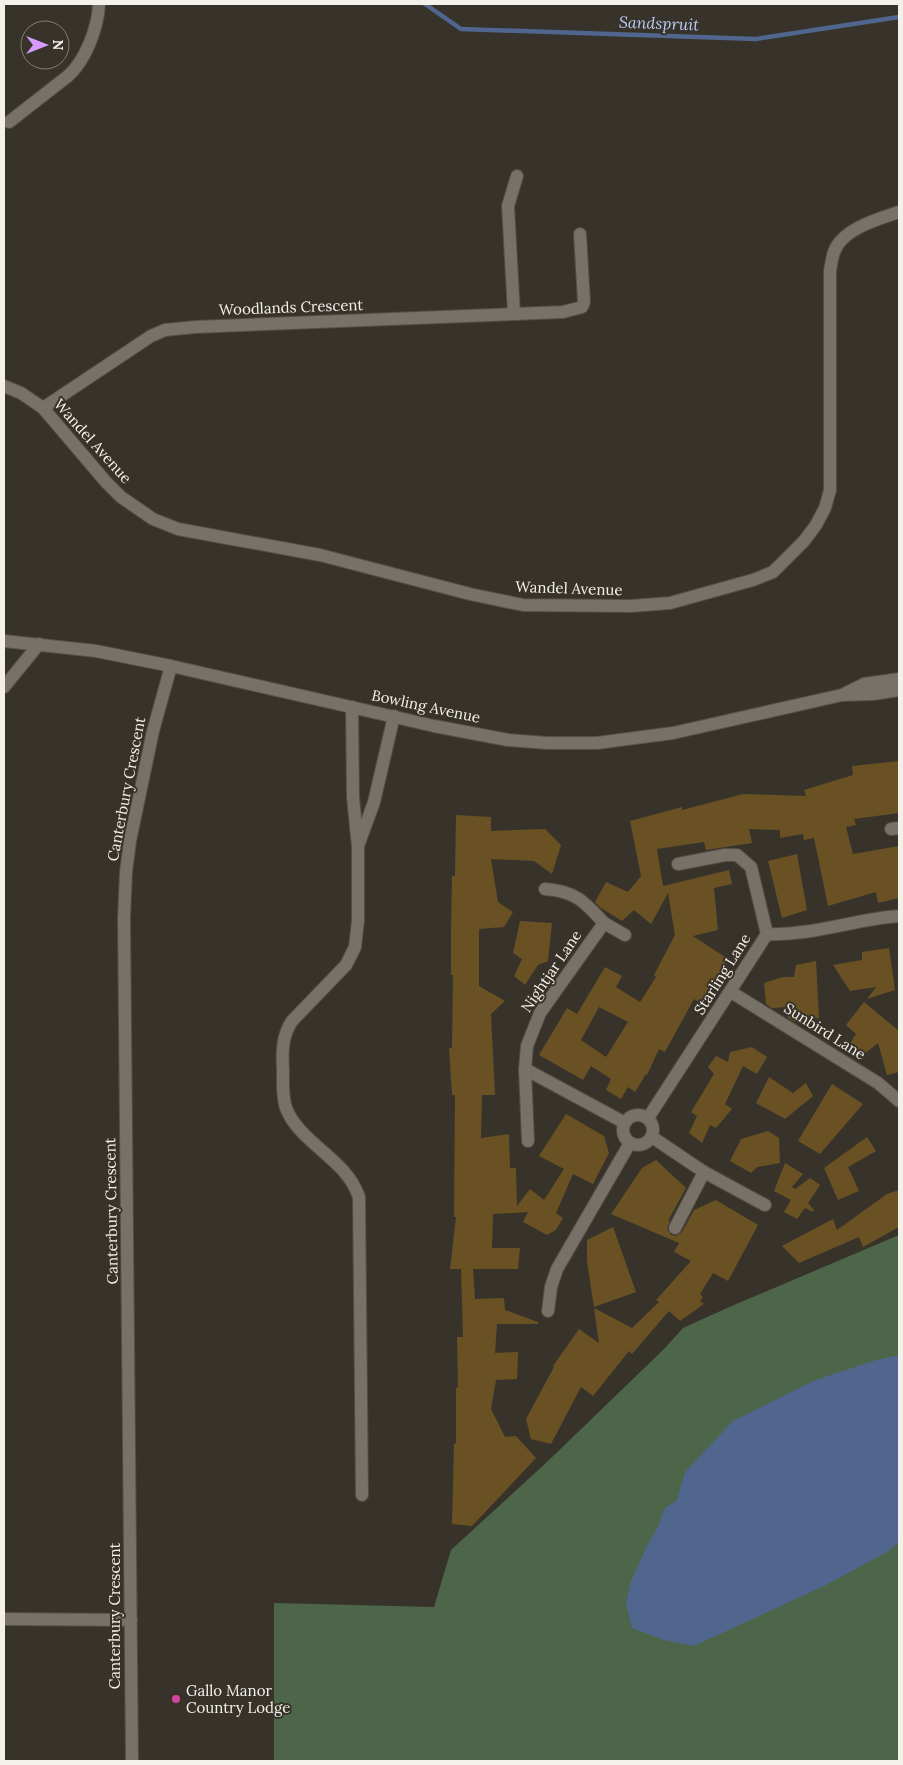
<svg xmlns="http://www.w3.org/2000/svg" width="903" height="1765" viewBox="0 0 903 1765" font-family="Lora,serif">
<rect width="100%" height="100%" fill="#38332a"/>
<polygon fill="#4d664a" points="899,1235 899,1761 274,1761 274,1603 434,1607 451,1550 547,1462 664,1349 683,1328 727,1308"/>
<polygon fill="#50668e" points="899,1355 899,1542 887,1552 824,1586 694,1646 664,1640 632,1628 626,1603 631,1581 649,1542 658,1527 664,1509 677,1500 685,1472 733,1421 813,1381 873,1361"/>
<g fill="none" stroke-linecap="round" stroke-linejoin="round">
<polyline stroke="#50668e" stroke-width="4.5" points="425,4 461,29 756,39 899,17"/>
</g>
<g fill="#695124" fill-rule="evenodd">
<path d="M899 761V813L854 819 856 825 846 827 853 854 899 846V898L878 903 876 892 828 906 814 838 804 840 803 834 780 838V830L749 829 752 843 706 850 704 842 657 849 663 886 729 870 732 884 714 888 718 930 693 936 728 959 702 1004 694 999 665 1052 659 1049 647 1075 646 1074 635 1092 628 1087 621 1099 606 1090 611 1079 591 1066 583 1080 539 1055 567 1008 577 1014 605 967 622 976 616 987 640 1002 656 977 654 975 675 935 668 893 651 924 634 910 622 921 601 908 595 902 606 882 628 892 641 876 630 821 682 807V810L743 794 806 796 804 790 853 775 852 766ZM599 1007 628 1022 606 1057 581 1040Z"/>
<polygon points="456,815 491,817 491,831 545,829 561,845 552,874 534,861 491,859 498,902 513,912 504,927 479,929 479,986 505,1001 491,1014 495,1095 482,1095 481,1138 509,1134 510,1168 516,1168 517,1206 530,1189 544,1200 564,1169 539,1156 566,1114 604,1136 609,1153 593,1184 573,1174 556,1213 563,1218 556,1230 547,1235 523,1222 528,1212 493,1214 492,1248 520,1248 518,1269 473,1269 475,1299 504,1298 505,1310 538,1322 538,1324 497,1324 495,1353 518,1352 517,1379 496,1380 491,1409 505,1437 516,1436 536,1458 472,1526 452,1524 454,1444 456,1443 456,1387 458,1388 457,1337 463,1337 461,1269 450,1269 456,1217 454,1217 455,1095 452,1095 449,1048 452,1048 453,975 451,975 451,930 452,876 455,876"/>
<polygon points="797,854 807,910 782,918 768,861"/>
<polygon points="520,921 552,923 548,961 538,965 525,985 514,976 522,959 513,953"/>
<polygon points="889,948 895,990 867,999 876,987 850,991 833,965 862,960 862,952"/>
<polygon points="816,961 819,1018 795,1022 788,1018 787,1007 772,1008 766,1004 764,983 783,977 794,977 796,965"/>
<polygon points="864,1002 899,1031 899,1072 887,1075 878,1043 864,1054 850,1044 856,1034 846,1025"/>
<polygon points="752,1047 767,1057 757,1074 743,1066 725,1104 732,1109 716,1128 710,1125 702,1143 689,1133 697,1116 691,1112 714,1074 708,1067 716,1056 728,1062 730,1052"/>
<polygon points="769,1077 793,1093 806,1083 813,1096 785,1119 756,1103"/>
<polygon points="832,1084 863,1104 820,1154 798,1141"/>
<polygon points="768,1131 779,1138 780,1163 757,1167 751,1173 730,1161 741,1139"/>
<polygon points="867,1137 876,1151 848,1167 859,1191 838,1200 824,1168"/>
<polygon points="656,1160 686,1188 668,1221 670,1220 667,1229 671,1235 676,1236 682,1232 694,1210 716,1200 758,1225 728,1281 713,1273 700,1294 703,1297 700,1301 704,1304 680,1321 669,1311 632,1354 629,1351 593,1396 581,1387 551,1444 531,1439 526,1419 554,1367 553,1366 579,1329 599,1343 594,1308 632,1328 659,1302 656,1300 691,1261 674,1252 679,1243 611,1214 642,1168"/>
<polygon points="785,1163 803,1174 792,1187 795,1189 810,1178 820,1185 808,1203 814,1210 813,1212 805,1208 797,1219 784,1212 791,1200 774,1191"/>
<polygon points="899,1190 899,1227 863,1247 859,1237 799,1263 782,1246 833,1219 837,1230 887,1194"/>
<polygon points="613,1227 636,1292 594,1307 587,1262 587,1240"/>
</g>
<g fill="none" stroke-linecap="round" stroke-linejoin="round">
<defs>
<g id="minor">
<path d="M9 122 68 76C86 60 98 27 99 4"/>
<polyline points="514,314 508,206 517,176"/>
<path d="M4 386 21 393 43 408 106 482 121 497 153 519 178 529 320 555 470 594 523 605 631 606 670 603 753 580 773 572 804 541 816 525 825 508 830 490V271C831 265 832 258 834 252 842 229 878 219 899 212"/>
<polyline points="43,408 151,336 165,330 195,327 563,312 582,307 584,302 580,234"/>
<polyline points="4,687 39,644"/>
<path d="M352 707 353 797 358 847V921L355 947 346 965 292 1021C282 1036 282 1052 283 1069 283 1082 282 1096 286 1108 300 1144 346 1158 359 1197L362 1495"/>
<polyline points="891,829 899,828"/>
<polyline points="358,846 374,802 394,716"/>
<polyline points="678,864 725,855 737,855 751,867 767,934"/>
<path d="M545 889C575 891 584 901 604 923L540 1013 527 1046 525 1069 625 1123"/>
<polyline points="604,923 625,935"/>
<polyline points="731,992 878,1083 899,1101"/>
<polyline points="525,1069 528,1141"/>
<circle cx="638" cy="1130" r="15"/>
<path d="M648 1118 767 934C812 936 855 919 899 916"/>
<polyline points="652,1137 704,1172 765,1205"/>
<polyline points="675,1228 704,1172"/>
<polyline points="548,1311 551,1287 557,1269 630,1143"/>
<polyline points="4,1619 131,1620"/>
<polyline points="132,1761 124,918 126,872 130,841 153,731 171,666"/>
</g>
<g id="secondary">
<polyline points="4,641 96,651 171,666 434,726 508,740 547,743 597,743 673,733 842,695 873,694 899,690"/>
<polyline points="844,694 864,684 899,679"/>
</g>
</defs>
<use href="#minor" stroke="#534e47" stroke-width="14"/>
<use href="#secondary" stroke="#534e47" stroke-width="14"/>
<use href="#minor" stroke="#777167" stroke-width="12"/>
<use href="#secondary" stroke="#777167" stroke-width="12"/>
</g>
<circle fill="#d1479c" stroke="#38332a" stroke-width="2" cx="176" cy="1699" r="5"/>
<g text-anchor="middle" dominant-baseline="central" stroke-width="4" stroke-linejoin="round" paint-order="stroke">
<g font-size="15" fill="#f4f1eb" stroke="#38332a">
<text transform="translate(291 307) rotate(-2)">Woodlands Crescent</text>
<text transform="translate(93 441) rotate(48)">Wandel Avenue</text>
<text transform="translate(569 588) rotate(2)">Wandel Avenue</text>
<text transform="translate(426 706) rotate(12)">Bowling Avenue</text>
<text transform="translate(126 789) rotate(-79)">Canterbury Crescent</text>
<text transform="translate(551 971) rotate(-56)">Nightjar Lane</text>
<text transform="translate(722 974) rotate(-58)">Starling Lane</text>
<text transform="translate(825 1031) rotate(32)">Sunbird Lane</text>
<text transform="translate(111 1211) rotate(-91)">Canterbury Crescent</text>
<text transform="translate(114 1616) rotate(-90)">Canterbury Crescent</text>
</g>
<g font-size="15" fill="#f4f1eb" stroke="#38332a" text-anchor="start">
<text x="186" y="1690">Gallo Manor<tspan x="186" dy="17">Country Lodge</tspan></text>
</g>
<g font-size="16" font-style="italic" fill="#b7cdf4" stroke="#38332a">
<text transform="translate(659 23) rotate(2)">Sandspruit</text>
</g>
</g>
<rect width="903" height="1765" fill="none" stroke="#f4f1eb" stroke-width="10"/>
<g transform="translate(45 45) rotate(90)"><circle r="24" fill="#38332a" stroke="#837f77"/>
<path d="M0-4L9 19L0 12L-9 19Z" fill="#d69bfa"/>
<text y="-8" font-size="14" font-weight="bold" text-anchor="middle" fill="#f4f1eb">N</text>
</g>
</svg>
